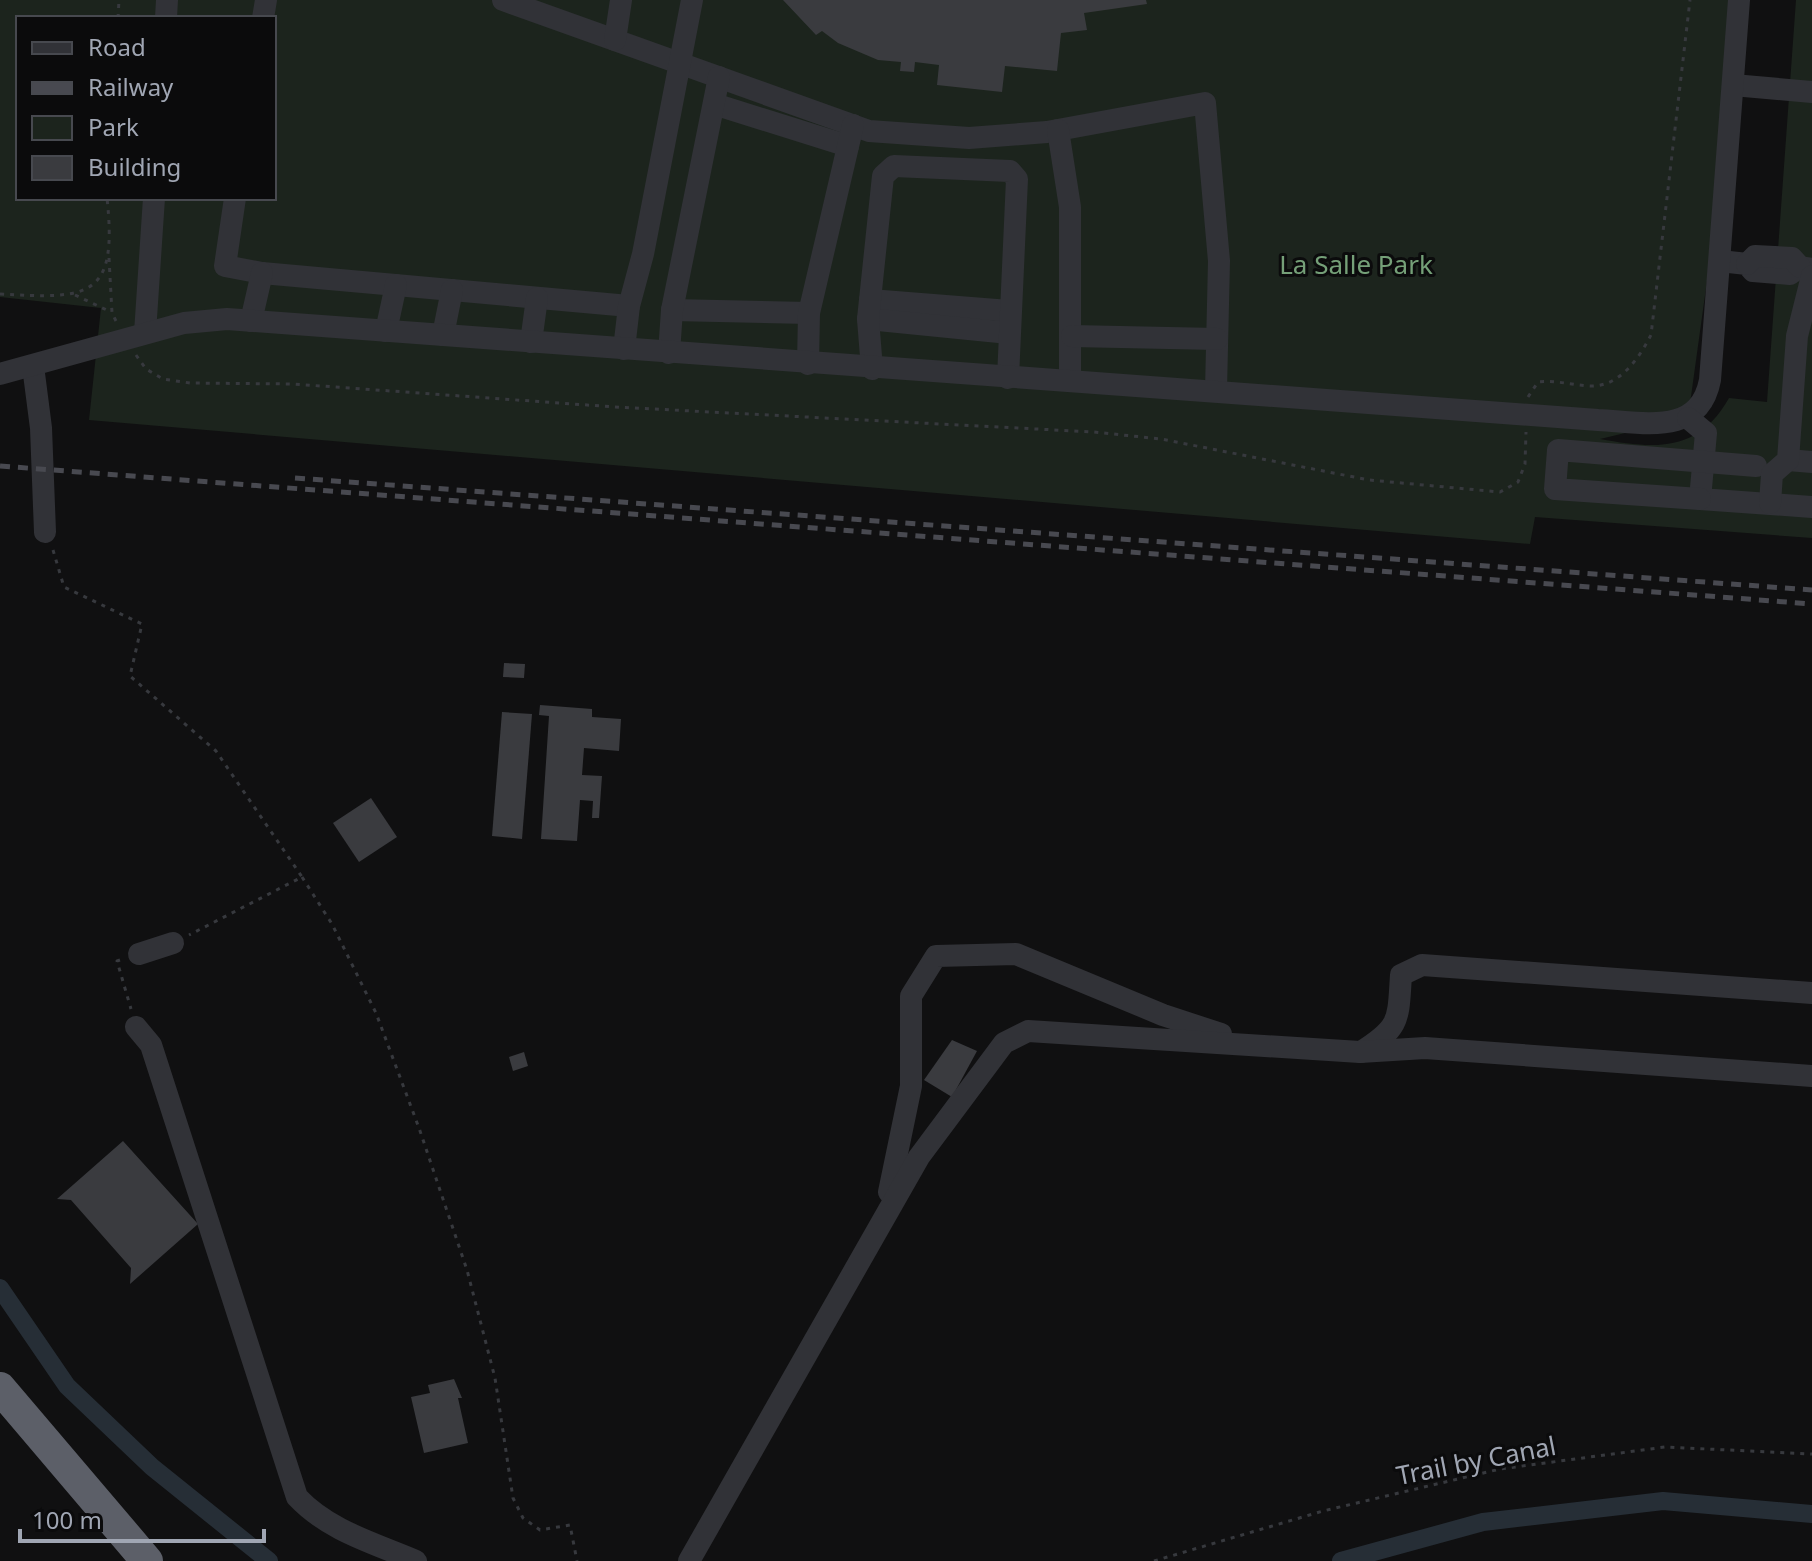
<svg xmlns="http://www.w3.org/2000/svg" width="1812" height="1561" viewBox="0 0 1812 1561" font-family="'Noto Sans',sans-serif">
<rect width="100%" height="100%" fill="#101011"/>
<path fill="#1c241d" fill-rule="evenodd" d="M0 0H1746L1688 418 1600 439C1655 449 1698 453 1729 398L1767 402 1796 0H1812V538L1535 517 1530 544 89 420 101 308 0 297ZM18 18H274V198H18Z"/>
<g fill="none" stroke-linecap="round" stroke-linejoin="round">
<g stroke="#262e36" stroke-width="18">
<polyline points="0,1288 67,1386 152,1467 269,1561"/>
<polyline points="1341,1561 1483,1522 1663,1501 1812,1514"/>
</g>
</g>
<g fill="#3a3b3f">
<polygon points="783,0 1146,0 1147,4 1084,13 1087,30 1061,33 1057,71 1005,66 1002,92 937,85 939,65 915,62 914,72 900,71 901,62 878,60 838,43 822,31 816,35"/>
<polygon points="504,663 525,664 524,678 503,677"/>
<polygon points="540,705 592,709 592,717 621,719 619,751 584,748 582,775 602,776 599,818 592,818 593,801 580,800 577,841 541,839 549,716 539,715"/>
<polygon points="502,712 532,714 522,839 492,836"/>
<polygon points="371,798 397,837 359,862 333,823"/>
<polygon points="952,1040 977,1051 952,1097 924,1080"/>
<polygon points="524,1052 528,1066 513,1071 509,1057"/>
<polygon points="123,1141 198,1224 130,1284 131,1268 71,1200 57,1199"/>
<polygon points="454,1379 462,1398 458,1398 468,1443 424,1453 411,1397 430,1393 428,1385"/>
</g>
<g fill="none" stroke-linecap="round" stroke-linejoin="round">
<g stroke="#37393e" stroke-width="3" stroke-dasharray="4 6" stroke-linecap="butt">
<polyline points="118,18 119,0"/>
<polyline points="109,258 112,313 116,321"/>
<path d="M0 294C89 299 118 299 107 198"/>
<polyline points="75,295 111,312"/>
<polyline points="136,355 146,369 163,379 190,383 293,384 615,407 1094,432 1161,439 1369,480 1500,492 1518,482 1525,464 1526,432"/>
<path d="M1528 397 1538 382C1556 380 1572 385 1590 386 1620 387 1639 358 1651 335L1690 0"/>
<polyline points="53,550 64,587 142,624 130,676 216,751 302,877 189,935"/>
<polyline points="302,877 332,924 376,1013 419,1128 467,1270 495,1378 513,1498 523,1518 540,1530 570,1525 577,1561"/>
<polyline points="120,960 117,961 131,1009"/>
<polyline points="1154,1561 1323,1511 1500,1469 1665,1447 1812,1454"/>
</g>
<g stroke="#313237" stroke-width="22">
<polyline points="503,0 869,131 969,138 1047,132 1205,103 1219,261 1216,390"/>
<polyline points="166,18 167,0"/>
<polyline points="263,18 266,0"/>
<polyline points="615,40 621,0"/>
<polyline points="1733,85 1812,92"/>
<polyline points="714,104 848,146"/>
<polyline points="1058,130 1070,207 1070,381"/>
<polyline points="235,198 225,266 262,273 629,306"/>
<polyline points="1720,261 1747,264 1753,271 1790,274 1800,267 1812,269"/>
<polyline points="1747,264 1755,256 1792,258 1800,267"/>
<polyline points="870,300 1009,311"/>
<polyline points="672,310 809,313"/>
<polyline points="868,319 1009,333"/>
<polyline points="251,321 262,273"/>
<polyline points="386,331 396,285"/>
<polyline points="145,333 154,198"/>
<polyline points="443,335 452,290"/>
<polyline points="1072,336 1217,339"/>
<polyline points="531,342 537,298"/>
<polyline points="624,349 629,306 643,254 692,0"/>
<polyline points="669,353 672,310 719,77"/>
<polyline points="808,364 809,313 853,125"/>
<polyline points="33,366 41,428 45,532"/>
<polyline points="872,369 868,319 883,176 894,166 1010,171 1017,179 1008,378"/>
<path d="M0 374 184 323 227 319 1598 420C1643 422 1699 437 1710 380L1739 0"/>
<polyline points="1688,418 1706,433 1700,499 1812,507"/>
<polyline points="1788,460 1812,462"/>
<polyline points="1700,499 1555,489 1558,450 1756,466"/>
<polyline points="1770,503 1772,474 1788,460 1797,336 1812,276"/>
<polyline points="139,954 173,943"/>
<path d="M136 1027 151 1045 297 1497C329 1531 374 1543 416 1561"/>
<path d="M1361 1052C1401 1027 1398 1020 1401 975L1422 965 1812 993"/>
<polyline points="889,1192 911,1086 911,996 936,956 1016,954 1163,1015 1221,1034"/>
<polyline points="689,1561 919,1157 1004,1043 1028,1031 1360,1052 1425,1048 1812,1076"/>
</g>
<polyline stroke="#5c5f68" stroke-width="32" points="0,1388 147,1561"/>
<g stroke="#484950" stroke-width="5" stroke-dasharray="10 8" stroke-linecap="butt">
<polyline points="0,466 1812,604"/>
<polyline points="295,478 1812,590"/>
</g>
</g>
<g text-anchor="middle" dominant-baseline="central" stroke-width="6" stroke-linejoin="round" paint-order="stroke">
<g font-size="26" fill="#75a078" stroke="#0b0b0c">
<text x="1356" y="264">La Salle Park</text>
</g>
<g font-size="26" fill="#a0a6b3" stroke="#0b0b0c">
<text transform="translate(1476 1460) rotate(-11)">Trail by Canal</text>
</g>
</g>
<rect x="16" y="16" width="260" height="184" fill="#0b0b0c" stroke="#47494f" stroke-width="2"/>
<rect x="32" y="42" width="40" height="12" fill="#313237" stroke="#47494f" stroke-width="2"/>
<text x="88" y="56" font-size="24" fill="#a0a6b3">Road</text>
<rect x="32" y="82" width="40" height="12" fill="#484950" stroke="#47494f" stroke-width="2"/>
<text x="88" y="96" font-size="24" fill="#a0a6b3">Railway</text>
<rect x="32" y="116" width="40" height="24" fill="#1c241d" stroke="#47494f" stroke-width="2"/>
<text x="88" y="136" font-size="24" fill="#a0a6b3">Park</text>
<rect x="32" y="156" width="40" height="24" fill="#3a3b3f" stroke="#47494f" stroke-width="2"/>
<text x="88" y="176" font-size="24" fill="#a0a6b3">Building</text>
<path d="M20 1529v12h244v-12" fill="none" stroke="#a0a6b3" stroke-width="4"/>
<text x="32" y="1529" font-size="24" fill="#a0a6b3" stroke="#0b0b0c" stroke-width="6" paint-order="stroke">100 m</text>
</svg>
